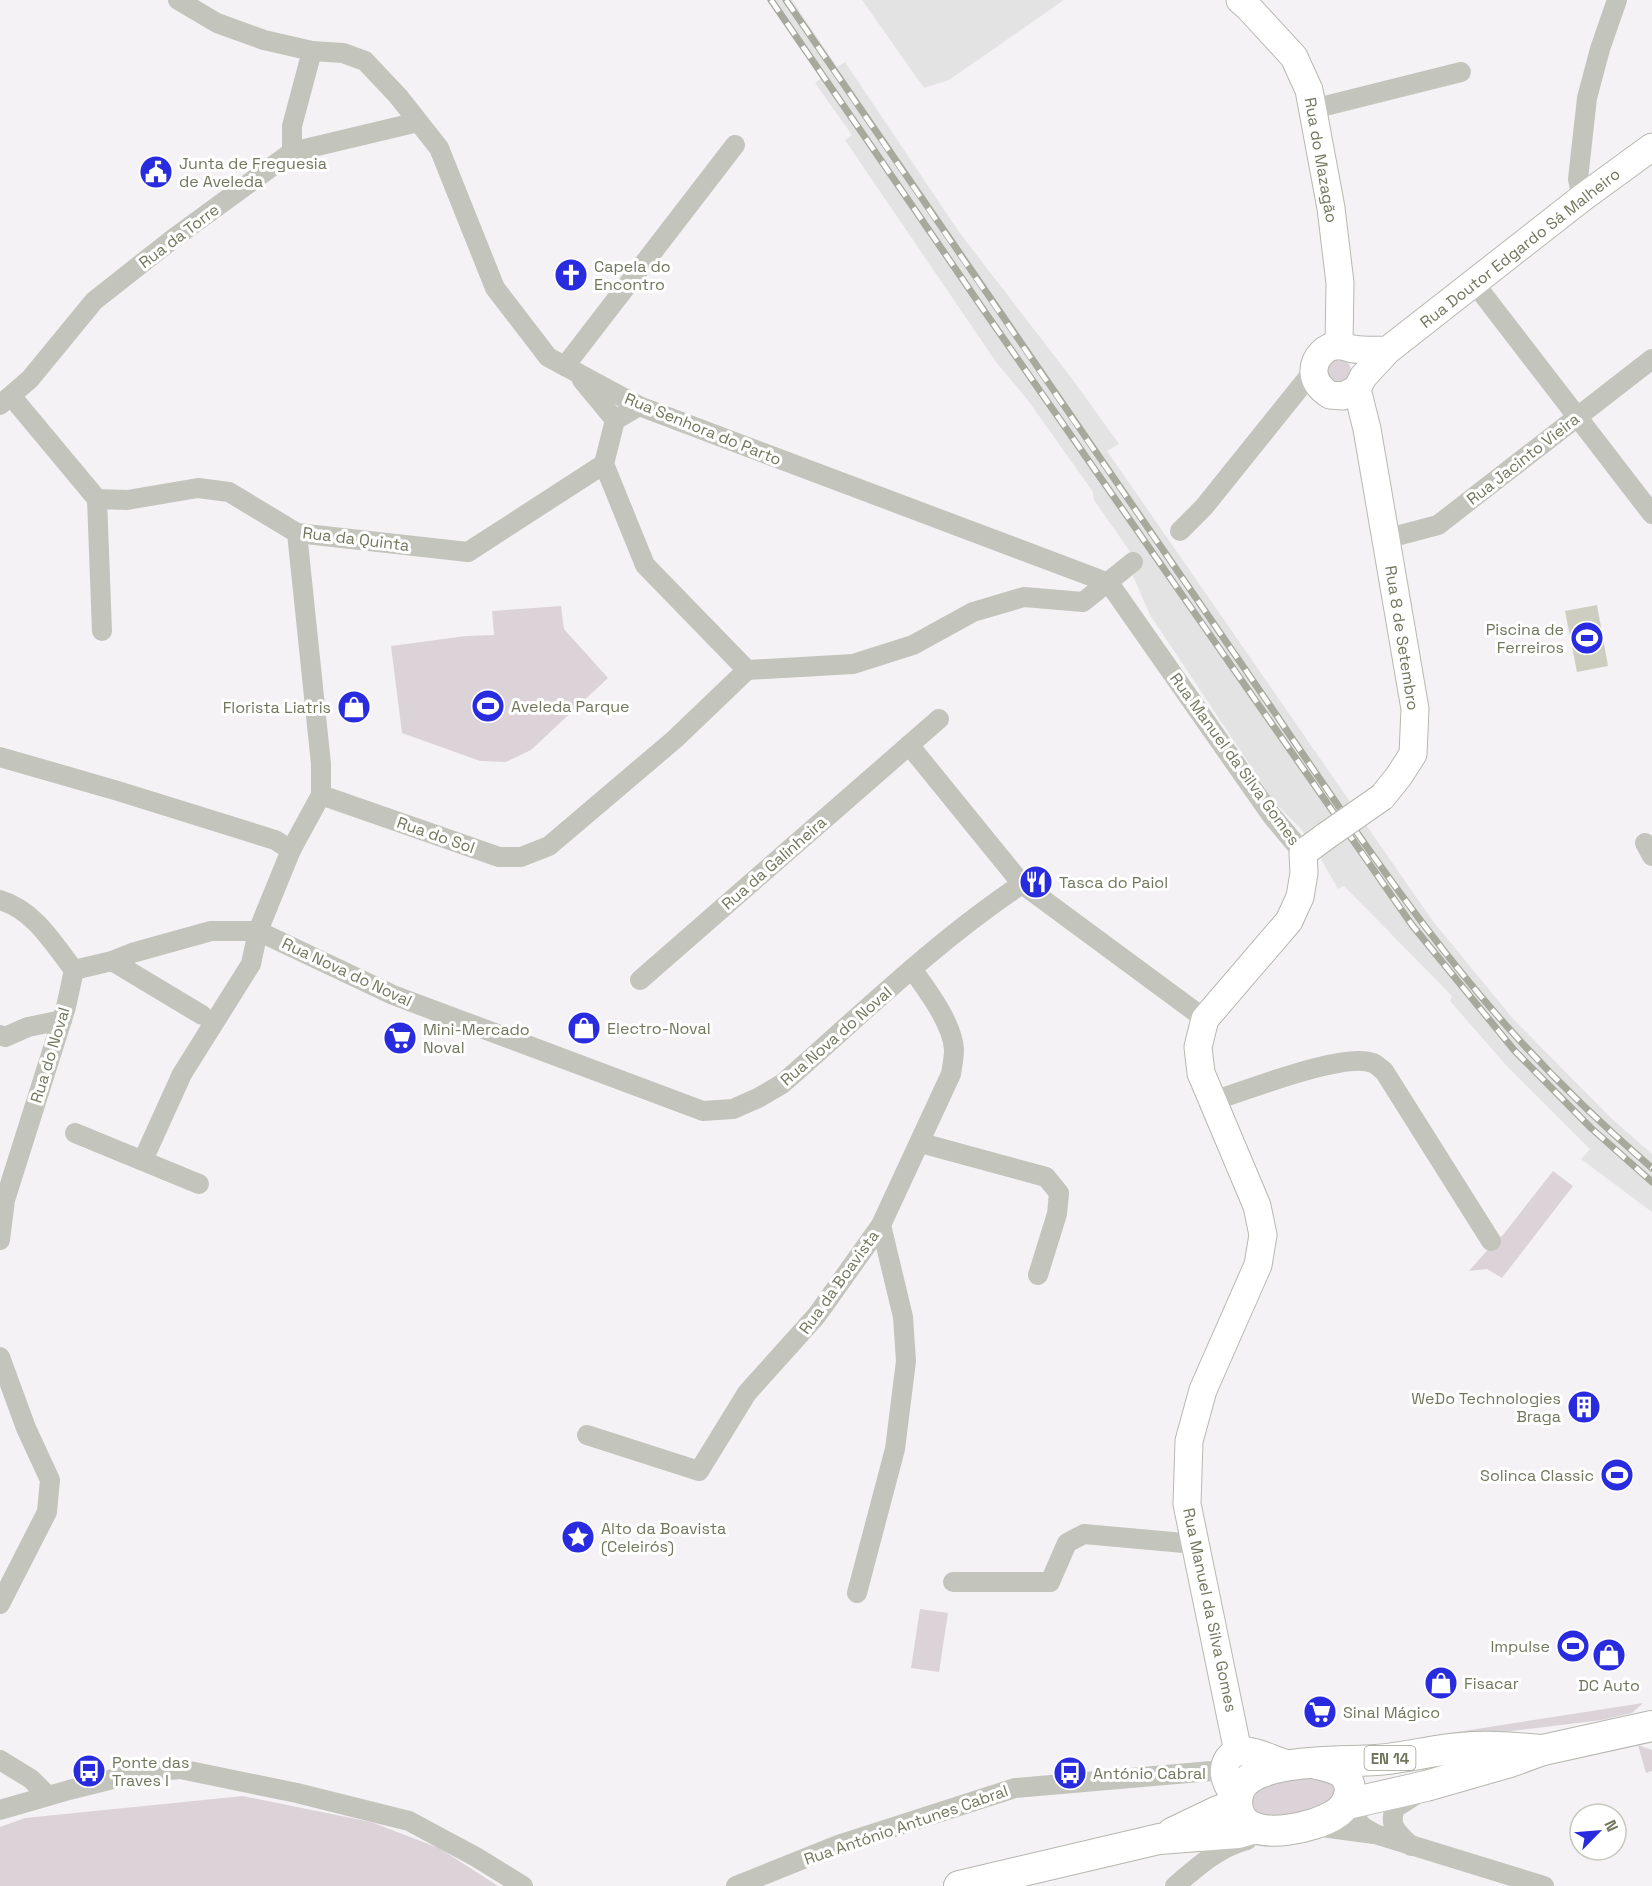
<svg xmlns="http://www.w3.org/2000/svg" width="1652" height="1886" viewBox="0 0 1652 1886" font-family="'Space Grotesk',sans-serif">
<rect width="100%" height="100%" fill="#f5f2f5"/>
<g fill="#e4e3e3">
<polygon points="767,0 792,0 837,67 845,62 959,232 1073,380 1119,444 1107,451 1432,920 1514,1020 1611,1118 1652,1154 1652,1212 1581,1159 1590,1149 1505,1064 1450,1001 1452,996 1344,886 1338,889 1321,859 1301,829 1276,804 1150,615 1133,576 1140,566 1094,500 1093,492 1027,399 996,362 845,140 852,135 815,83 821,78"/>
<polygon points="862,0 1064,0 949,80 924,88"/>
</g>
<g fill="#dcd3d9">
<circle cx="1339" cy="371" r="12"/>
<polygon points="561,606 564,629 608,678 531,750 506,762 480,761 402,733 391,646 466,636 494,635 492,611"/>
<polygon points="1553,1171 1573,1186 1502,1278 1487,1269 1469,1271 1497,1239 1503,1235"/>
<polygon points="920,1609 948,1613 939,1672 911,1668"/>
<polygon points="1643,1703 1632,1713 1602,1720 1354,1750 1354,1748"/>
<polygon points="1638,1745 1652,1750 1652,1771 1646,1773"/>
<polygon points="1312,1773 1339,1786 1326,1809 1266,1819 1250,1810 1251,1794 1257,1788"/>
<polygon points="243,1796 371,1822 439,1848 498,1886 0,1886 0,1827 25,1818"/>
</g>
<polygon fill="#cecec0" points="1597,605 1608,666 1577,672 1565,611"/>
<g fill="none" stroke-linecap="round" stroke-linejoin="round">
<defs>
<g id="secondary">
<polyline points="1240,0 1248,7 1294,57 1309,90 1331,208 1340,283 1339,345"/>
<path d="M1388 350C1377 350 1365 351 1354 349 1350 349 1345 346 1341 346 1326 344 1313 358 1314 373 1315 383 1322 390 1330 395L1343 396 1357 389 1363 377 1388 350 1582 198 1652 147"/>
<polyline points="1357,389 1367,429 1415,709 1413,754 1399,776 1382,797"/>
<polyline points="1238,1752 1187,1504 1189,1441 1203,1390 1258,1265 1263,1235 1257,1206 1201,1073 1198,1047 1205,1019 1289,921 1300,897 1304,873 1303,853 1326,836"/>
<path d="M1238 1797C1219 1784 1218 1750 1247 1751 1260 1752 1275 1761 1288 1764"/>
</g>
<g id="primary">
<path d="M1317 1764C1326 1766 1336 1768 1342 1773 1357 1786 1348 1807 1334 1815 1315 1827 1261 1840 1244 1821 1237 1814 1236 1805 1238 1795 1246 1756 1345 1763 1376 1760 1405 1758 1433 1750 1461 1748 1488 1745 1516 1748 1543 1750"/>
<polyline points="1347,1804 1426,1786 1510,1762 1543,1750 1652,1726"/>
<polyline points="1172,1833 1218,1811 1237,1804"/>
<polyline points="959,1886 1159,1839 1238,1833 1255,1828"/>
</g>
</defs>
<use href="#secondary" stroke="#b7b9af" stroke-width="29"/>
<use href="#primary" stroke="#b5b7ae" stroke-width="32"/>
<g stroke="#c3c4bc" stroke-width="20">
<polyline points="178,0 217,23 264,40 312,51 343,53 365,61 398,96 439,148 495,288 548,357 639,406 1109,583"/>
<polyline points="1313,109 1461,72"/>
<polyline points="292,152 292,126 312,51"/>
<polyline points="1582,198 1578,179 1587,98 1600,49 1617,0"/>
<polyline points="1475,284 1652,514"/>
<polyline points="565,366 735,145"/>
<polyline points="582,380 615,420"/>
<polyline points="12,397 97,499 127,500 198,488 229,492 297,533 468,552 604,464"/>
<polyline points="0,405 30,379 94,301 174,238 292,152 418,122"/>
<polyline points="639,406 615,420 604,464 645,565 747,670 853,664 913,645 973,612 1024,597 1083,602 1133,562"/>
<polyline points="97,499 102,631"/>
<polyline points="1180,531 1204,507 1314,370"/>
<polyline points="297,533 321,764 321,795 499,857 521,857 549,846 675,739 747,670"/>
<polyline points="1385,539 1438,525 1652,359"/>
<polyline points="1109,583 1272,816 1303,853"/>
<polyline points="909,745 1022,884 1205,1019"/>
<polyline points="0,757 118,791 275,840 291,850"/>
<polyline points="1645,843 1652,856"/>
<path d="M0 900C34 910 53 943 74 970"/>
<polyline points="112,961 202,1015"/>
<path d="M74 970 112 961 132 953 211 931H258L393 995 703 1111 733 1109 758 1098 782 1084C860 1016 936 941 1022 884"/>
<polyline points="640,980 939,719"/>
<polyline points="0,1035 5,1037 28,1027 62,1020"/>
<path d="M1213 1101C1245 1091 1345 1051 1373 1063 1376 1064 1381 1069 1384 1071L1491 1241"/>
<polyline points="75,1133 199,1184"/>
<polyline points="921,1143 1046,1177 1059,1193 1057,1214 1038,1275"/>
<polyline points="143,1160 182,1074 251,964 258,931 291,850 321,795"/>
<polyline points="0,1240 5,1200 66,1007 74,970"/>
<polyline points="0,1357 26,1428 50,1480 47,1512 0,1604"/>
<path d="M587 1435 699 1471 747 1393 817 1315 881 1225 951 1074C952 1067 954 1058 954 1050 953 1024 927 990 912 969"/>
<polyline points="953,1582 1050,1582 1067,1543 1084,1534 1195,1544"/>
<polyline points="857,1593 895,1449 906,1361 903,1317 881,1225"/>
<polyline points="0,1760 31,1779 48,1796"/>
<polyline points="1345,1806 1363,1827 1375,1834 1544,1886"/>
<polyline points="0,1810 69,1790 137,1773 180,1769 297,1793 409,1821 476,1857 523,1886"/>
<polyline points="1314,1826 1374,1834"/>
<path d="M1411 1846C1398 1833 1388 1827 1395 1808L1417 1794"/>
<polyline points="736,1886 838,1845 1015,1788 1223,1770"/>
<path d="M1175 1886C1197 1867 1219 1847 1247 1840"/>
</g>
<use href="#secondary" stroke="#fff" stroke-width="27"/>
<use href="#primary" stroke="#fff" stroke-width="30"/>
<defs>
<g id="rail">
<polyline points="771,0 985,312 1412,925 1514,1050 1591,1128 1652,1182"/>
<path d="M786 0C933 216 1081 431 1229 646 1315 770 1397 900 1496 1014 1544 1069 1596 1120 1652 1168"/>
</g>
</defs>
<use href="#rail" stroke="#a6a99c" stroke-width="7"/>
<use href="#rail" stroke="#fff" stroke-width="4.5" stroke-dasharray="14" stroke-linecap="butt"/>
<defs>
<polyline id="secondary-bridge" points="1326,836 1382,797"/>
</defs>
<use href="#secondary-bridge" stroke="#b7b9af" stroke-width="29" stroke-linecap="butt"/>
<use href="#secondary-bridge" stroke="#fff" stroke-width="27"/>
</g>
<defs>
<symbol id="civic-disc" viewBox="-11 -11 22 22"><circle r="9.5" fill="#292cde" stroke="#fff"/><path d="M-.6-6.5H3V-4.5H.6V-3L4-1V1h2V6H-6V1h2V-1L-.6-3ZM-1.2 2.5V6h2.4V2.5Z" fill="#fff"/></symbol>
<symbol id="church-disc" viewBox="-11 -11 22 22"><circle r="9.5" fill="#292cde" stroke="#fff"/><path d="M-1.2-6h2.4v3.5h3.3v2.4h-3.3V6h-2.4V-.1h-3.3v-2.4h3.3Z" fill="#fff"/></symbol>
<symbol id="stadium-disc" viewBox="-11 -11 22 22"><circle r="9.5" fill="#292cde" stroke="#fff"/><path d="M0-5a6.5 5 0 1 0 0 10a6.5 5 0 1 0 0-10ZM-3.5-1.8h7v3.6h-7Z" fill="#fff"/></symbol>
<symbol id="shop-disc" viewBox="-11 -11 22 22"><circle r="9.5" fill="#292cde" stroke="#fff"/><path d="M-5-2.5h2.3a2.7 3.5 0 0 1 5.4 0H5L5.5 6h-11ZM-1.5-2.5h3a1.5 2.3 0 0 0-3 0Z" fill="#fff"/></symbol>
<symbol id="restaurant-disc" viewBox="-11 -11 22 22"><circle r="9.5" fill="#292cde" stroke="#fff"/><path d="M-5-6h1v4h1v-4h1v4h1v-4h1v5L-1.5 .5V6h-2V.5L-5-1ZM5-6V6H3V1.5H1.5Q1.5-4 5-6Z" fill="#fff"/></symbol>
<symbol id="supermarket-disc" viewBox="-11 -11 22 22"><circle r="9.5" fill="#292cde" stroke="#fff"/><path d="M-6-5.5h2.5l.6 2H6L4.5 2H-2.5L-4.4-4H-6ZM-1.5 3.2a1.3 1.3 0 1 0 .1 0ZM3 3.2a1.3 1.3 0 1 0 .1 0Z" fill="#fff"/></symbol>
<symbol id="building-disc" viewBox="-11 -11 22 22"><circle r="9.5" fill="#292cde" stroke="#fff"/><path d="M-4-6H4V6H1V3H-1V6H-4ZM-2.5-4.3h1.7v1.8h-1.7ZM.8-4.3h1.7v1.8H.8ZM-2.5-1h1.7V.8h-1.7ZM.8-1h1.7V.8H.8Z" fill="#fff"/></symbol>
<symbol id="sight-disc" viewBox="-11 -11 22 22"><circle r="9.5" fill="#292cde" stroke="#fff"/><path d="M0-6L1.8-2.2L6-1.7L2.9 1.2L3.7 5.4L0 3.3L-3.7 5.4L-2.9 1.2L-6-1.7L-1.8-2.2Z" fill="#fff"/></symbol>
<symbol id="bus-disc" viewBox="-11 -11 22 22"><circle r="9.5" fill="#292cde" stroke="#fff"/><path d="M-5-6H5V4H4V6H2V4H-2V6H-4V4H-5ZM-3.5-4V0h7V-4ZM-3.5 1.2v1.5H-2V1.2ZM2 1.2v1.5H3.5V1.2Z" fill="#fff"/></symbol>
</defs>
<g fill-rule="evenodd">
<use href="#civic-disc" x="137" y="153" width="38" height="38"/>
<use href="#church-disc" x="552" y="256" width="38" height="38"/>
<use href="#stadium-disc" x="1568" y="619" width="38" height="38"/>
<use href="#stadium-disc" x="469" y="687" width="38" height="38"/>
<use href="#shop-disc" x="335" y="688" width="38" height="38"/>
<use href="#restaurant-disc" x="1017" y="863" width="38" height="38"/>
<use href="#shop-disc" x="565" y="1009" width="38" height="38"/>
<use href="#supermarket-disc" x="381" y="1019" width="38" height="38"/>
<use href="#building-disc" x="1565" y="1388" width="38" height="38"/>
<use href="#stadium-disc" x="1598" y="1456" width="38" height="38"/>
<use href="#sight-disc" x="559" y="1518" width="38" height="38"/>
<use href="#stadium-disc" x="1554" y="1627" width="38" height="38"/>
<use href="#shop-disc" x="1590" y="1636" width="38" height="38"/>
<use href="#shop-disc" x="1422" y="1664" width="38" height="38"/>
<use href="#supermarket-disc" x="1301" y="1693" width="38" height="38"/>
<use href="#bus-disc" x="70" y="1752" width="38" height="38"/>
<use href="#bus-disc" x="1051" y="1754" width="38" height="38"/>
</g>
<g text-anchor="middle" dominant-baseline="central" stroke-width="6" stroke-linejoin="round" paint-order="stroke">
<rect fill="#fff" stroke="#9ca08e" stroke-width="1.5" x="1364.5" y="1746" width="51" height="24" rx="4.5"/>
<g font-size="15" font-weight="bold" fill="#71775d">
<text x="1390" y="1758">EN 14</text>
</g>
<g font-size="16" fill="#71775d" stroke="#fff">
<text transform="translate(1321 160) rotate(80)">Rua do Mazagão</text>
<text transform="translate(179 236) rotate(-37)">Rua da Torre</text>
<text transform="translate(1520 248) rotate(-38)">Rua Doutor Edgardo Sá Malheiro</text>
<text transform="translate(703 429) rotate(22)">Rua Senhora do Parto</text>
<text transform="translate(1523 459) rotate(-38)">Rua Jacinto Vieira</text>
<text transform="translate(356 539) rotate(7)">Rua da Quinta</text>
<text transform="translate(1402 638) rotate(81)">Rua 8 de Setembro</text>
<text transform="translate(1235 759) rotate(54)">Rua Manuel da Silva Gomes</text>
<text transform="translate(436 835) rotate(19)">Rua do Sol</text>
<text transform="translate(774 863) rotate(-41)">Rua da Galinheira</text>
<text transform="translate(347 972) rotate(25)">Rua Nova do Noval</text>
<text transform="translate(836 1036) rotate(-41)">Rua Nova do Noval</text>
<text transform="translate(50 1055) rotate(-73)">Rua do Noval</text>
<text transform="translate(839 1282) rotate(-54)">Rua da Boavista</text>
<text transform="translate(1210 1610) rotate(78)">Rua Manuel da Silva Gomes</text>
<text transform="translate(906 1825) rotate(-19)">Rua António Antunes Cabral</text>
</g>
<g font-size="16" fill="#71775d" stroke="#fff" text-anchor="start">
<text x="179" y="163">Junta de Freguesia<tspan x="179" dy="18">de Aveleda</tspan></text>
<text x="594" y="266">Capela do<tspan x="594" dy="18">Encontro</tspan></text>
<text x="1564" y="629" text-anchor="end">Piscina de<tspan x="1564" dy="18">Ferreiros</tspan></text>
<text x="511" y="706">Aveleda Parque</text>
<text x="331" y="707" text-anchor="end">Florista Liatris</text>
<text x="1059" y="882">Tasca do Paiol</text>
<text x="607" y="1028">Electro-Noval</text>
<text x="423" y="1029">Mini-Mercado<tspan x="423" dy="18">Noval</tspan></text>
<text x="1561" y="1398" text-anchor="end">WeDo Technologies<tspan x="1561" dy="18">Braga</tspan></text>
<text x="1594" y="1475" text-anchor="end">Solinca Classic</text>
<text x="601" y="1528">Alto da Boavista<tspan x="601" dy="18">(Celeirós)</tspan></text>
<text x="1550" y="1646" text-anchor="end">Impulse</text>
<text x="1464" y="1683">Fisacar</text>
<text x="1609" y="1685" text-anchor="middle">DC Auto</text>
<text x="1343" y="1712">Sinal Mágico</text>
<text x="112" y="1762">Ponte das<tspan x="112" dy="18">Traves I</tspan></text>
<text x="1093" y="1773">António Cabral</text>
</g>
</g>
<g transform="translate(1598 1832) rotate(65)"><circle r="28" fill="#ffffff" stroke="#c6c9be" stroke-width="1.5"/>
<path d="M0-4.5L10 22L0 15L-10 22Z" fill="#292cde"/>
<text y="-9" font-size="16" font-weight="bold" text-anchor="middle" fill="#71775d">N</text>
</g>
</svg>
